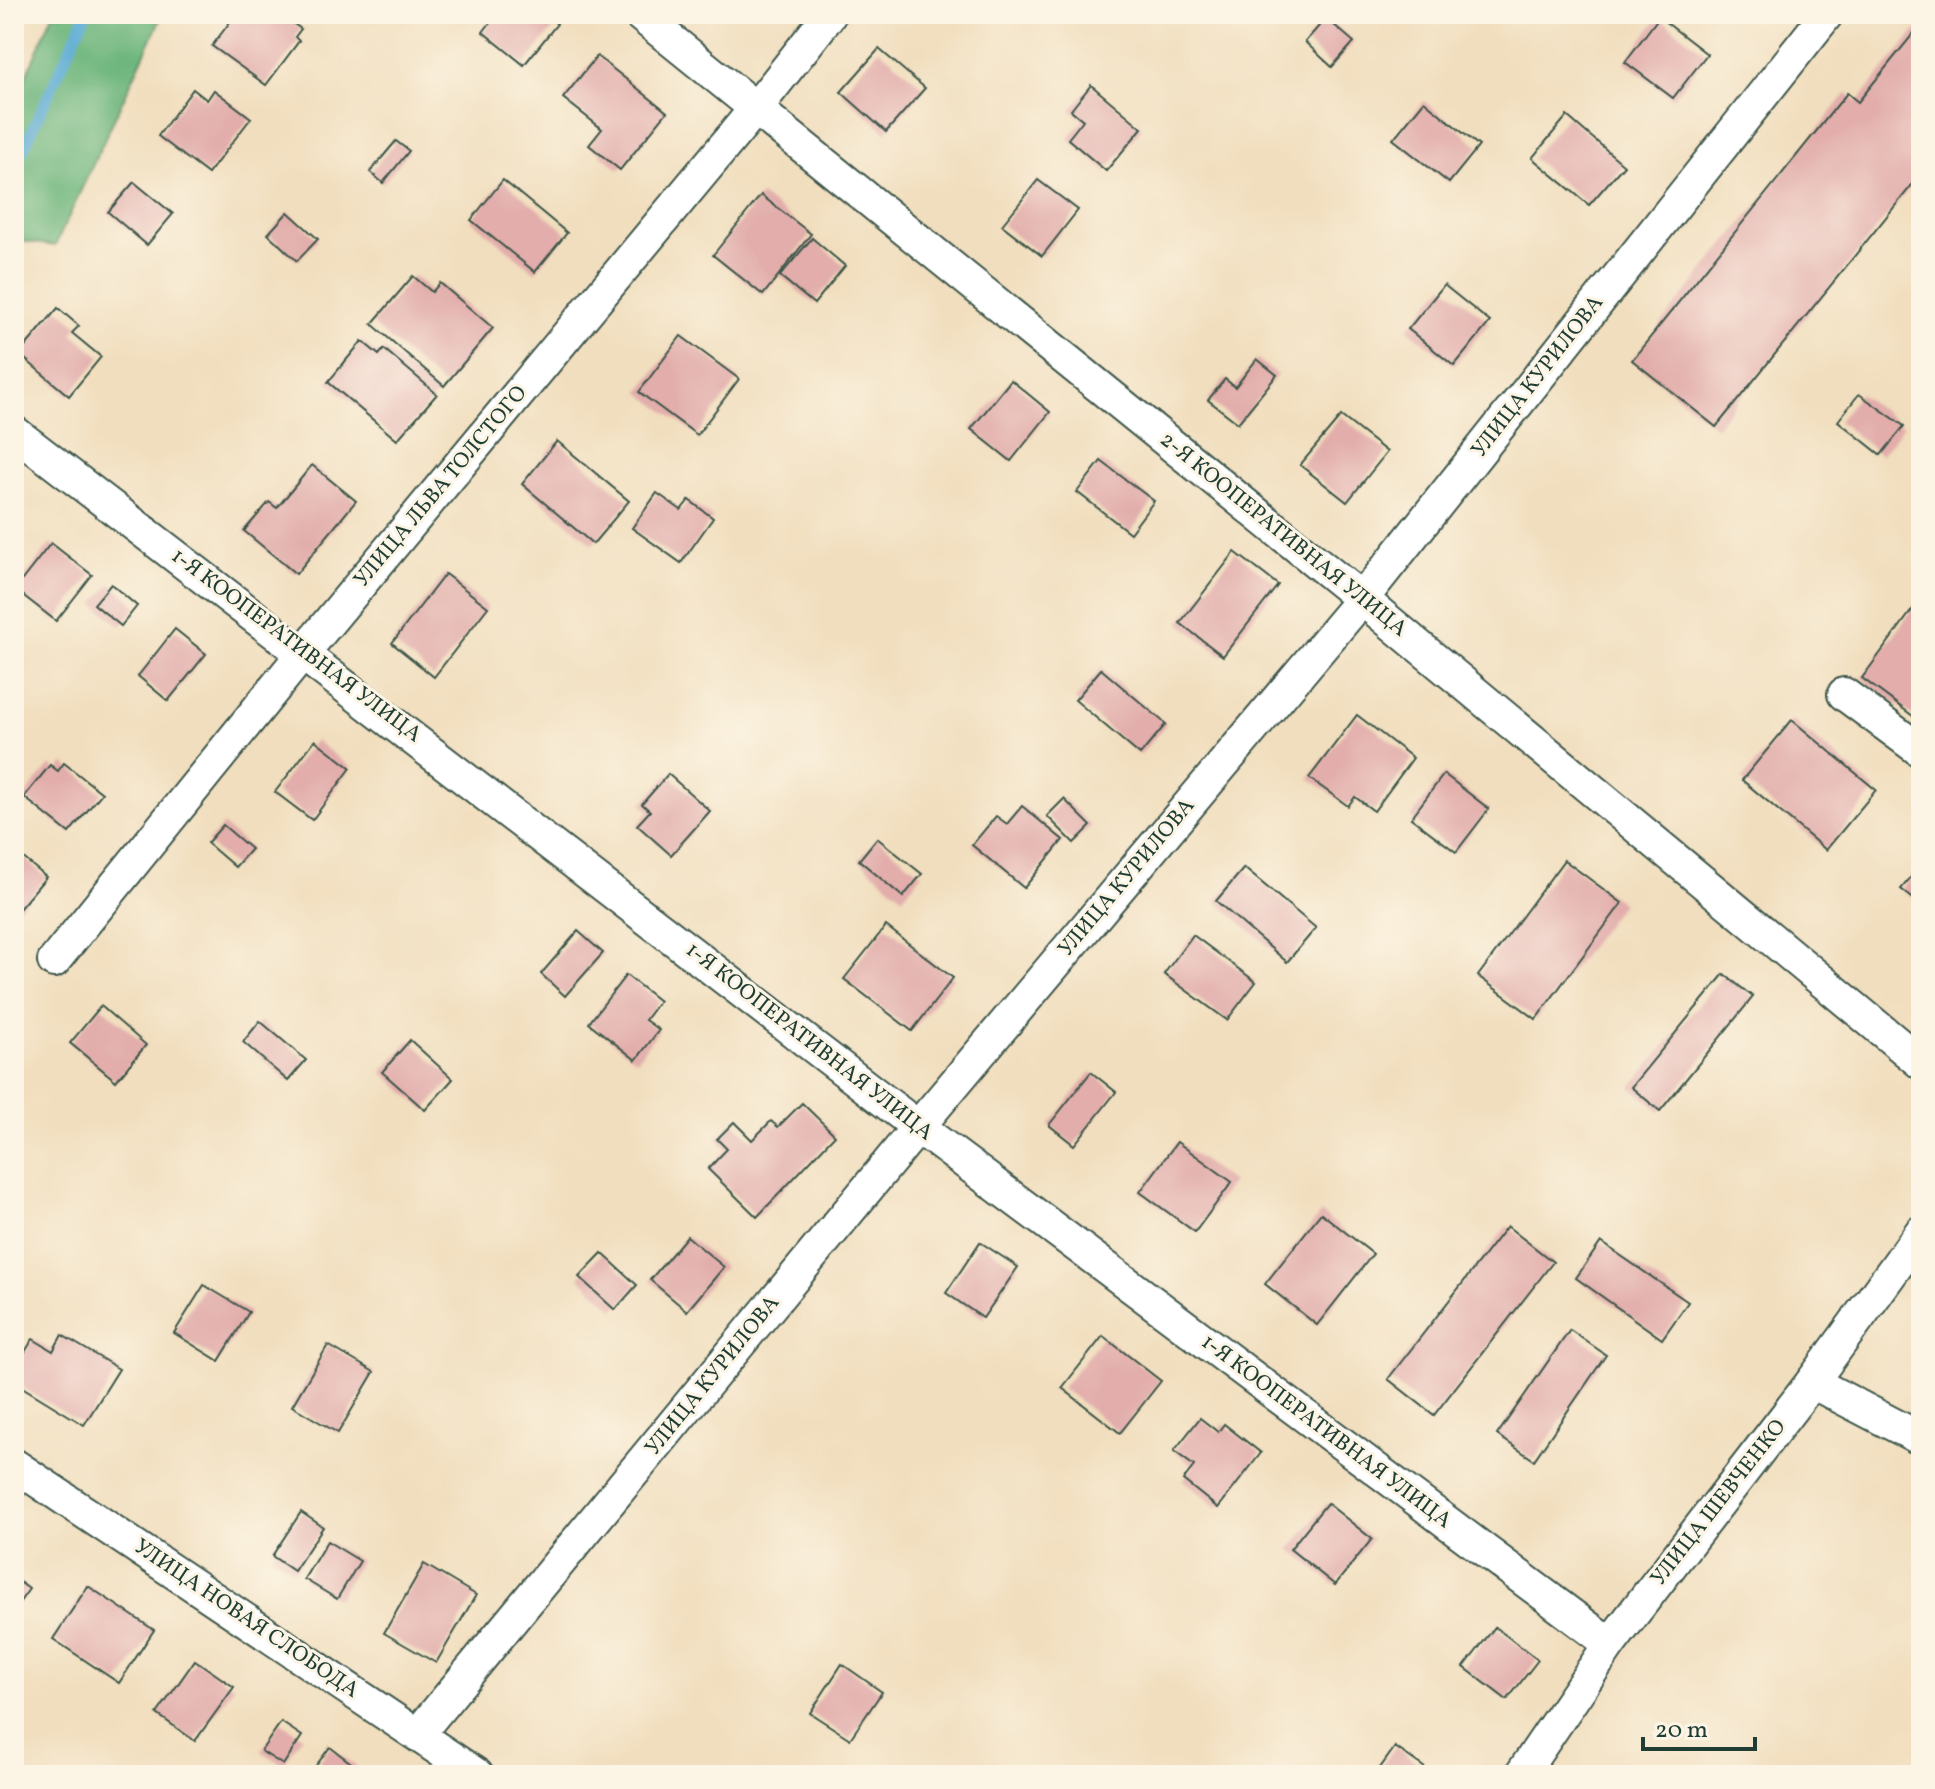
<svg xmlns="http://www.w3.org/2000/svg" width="1935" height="1789" viewBox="0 0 1935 1789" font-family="Vollkorn,serif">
<rect width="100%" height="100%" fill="#fcf5e5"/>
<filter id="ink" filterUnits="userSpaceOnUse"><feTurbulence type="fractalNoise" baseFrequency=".0125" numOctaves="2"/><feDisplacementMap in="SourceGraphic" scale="16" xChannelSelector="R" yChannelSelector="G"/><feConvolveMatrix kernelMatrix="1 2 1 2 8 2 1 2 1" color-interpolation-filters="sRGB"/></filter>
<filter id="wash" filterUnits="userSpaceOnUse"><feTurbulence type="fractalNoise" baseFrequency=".006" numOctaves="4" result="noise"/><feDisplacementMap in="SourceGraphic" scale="32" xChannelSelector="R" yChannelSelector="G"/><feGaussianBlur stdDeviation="1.8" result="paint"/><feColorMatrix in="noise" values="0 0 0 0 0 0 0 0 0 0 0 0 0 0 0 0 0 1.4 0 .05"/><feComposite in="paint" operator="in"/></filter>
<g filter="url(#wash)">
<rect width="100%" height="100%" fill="#f1debe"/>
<polygon fill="#6cb57b" stroke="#467958" stroke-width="2" points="53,14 163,14 55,246 14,240 14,104"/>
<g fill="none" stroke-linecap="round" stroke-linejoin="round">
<polyline stroke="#59aad4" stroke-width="11" points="14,169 86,14"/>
</g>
<g id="blocks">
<g fill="#e2adab">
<polygon points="236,14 263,14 268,18 271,14 280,14 301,29 295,37 299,41 266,85 212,46"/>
<polygon points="497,14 545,14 557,24 524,65 483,32"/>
<polygon points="1659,17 1707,54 1673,98 1625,62"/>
<polygon points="1326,18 1354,42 1332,67 1305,42"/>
<polygon points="1921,24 1921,174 1716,427 1632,360 1847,93 1858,102"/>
<polygon points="879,49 925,88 886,132 841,92"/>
<polygon points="597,56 667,112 620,170 589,145 602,129 563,98"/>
<polygon points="1091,85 1142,128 1106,171 1068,139 1083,120 1071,110"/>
<polygon points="193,89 207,100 214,90 251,118 208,174 158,136"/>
<polygon points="1424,101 1479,146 1449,183 1393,139"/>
<polygon points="1567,116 1624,165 1589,205 1532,158"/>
<polygon points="396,141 409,151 383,183 370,172"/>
<polygon points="503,180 567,233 535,272 471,220"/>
<polygon points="1038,180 1078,210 1042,256 1002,225"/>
<polygon points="134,182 173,214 147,245 108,212"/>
<polygon points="761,195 811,234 763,295 713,255"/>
<polygon points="288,212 318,239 297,261 268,234"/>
<polygon points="812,238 845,266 814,304 780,276"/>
<polygon points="413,276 432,292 440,283 493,328 444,386 372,324"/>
<polygon points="1444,285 1490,322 1454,366 1408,329"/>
<polygon points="58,308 79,326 72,333 101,357 69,396 19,354"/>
<polygon points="681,336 739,379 697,435 639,392"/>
<polygon points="362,341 379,355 384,349 437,394 397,440 328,382"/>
<polygon points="1257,359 1277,375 1238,423 1208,400 1225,379 1235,387"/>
<polygon points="1011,380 1050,412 1011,461 971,429"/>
<polygon points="1859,394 1904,426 1881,455 1838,421"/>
<polygon points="1341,416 1387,452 1347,502 1300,465"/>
<polygon points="557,441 629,501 593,544 522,484"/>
<polygon points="1101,461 1154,501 1130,533 1077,492"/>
<polygon points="312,465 356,501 296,574 244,531 269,502 277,508"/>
<polygon points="657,493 681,510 689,500 713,518 681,563 632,528"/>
<polygon points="51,543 92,575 56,621 15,589"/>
<polygon points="1235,552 1278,585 1223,656 1180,623"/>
<polygon points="445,574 488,607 434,677 392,643"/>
<polygon points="111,584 137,606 121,626 94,604"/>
<polygon points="1921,598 1921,705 1913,716 1862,678"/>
<polygon points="175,629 206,654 168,701 138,676"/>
<polygon points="1101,669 1166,724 1140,755 1075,700"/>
<polygon points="1357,715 1413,758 1374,811 1355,797 1348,806 1309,778"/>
<polygon points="1792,720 1876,790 1826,850 1742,780"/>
<polygon points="315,740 351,768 312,820 275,792"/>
<polygon points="64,763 102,793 69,833 24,797 50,765 58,771"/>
<polygon points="668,774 710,811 671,855 637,825 650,811 642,804"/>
<polygon points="1444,774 1489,809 1456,852 1411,818"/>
<polygon points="1064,799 1091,826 1074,843 1047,816"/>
<polygon points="1022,806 1063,840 1024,888 972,845 996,816 1007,824"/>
<polygon points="223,825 251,849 235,867 207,843"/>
<polygon points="877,838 922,874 903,897 859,860"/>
<polygon points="14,850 46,877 14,915"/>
<polygon points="1564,860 1622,903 1536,1019 1478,976"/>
<polygon points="1921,865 1921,905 1901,889"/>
<polygon points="1244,868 1316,928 1287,962 1216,901"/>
<polygon points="886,926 953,978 912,1031 844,979"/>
<polygon points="578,931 603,953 565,996 541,974"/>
<polygon points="1193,935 1256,982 1227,1020 1164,974"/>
<polygon points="1724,974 1753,997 1660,1111 1631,1087"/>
<polygon points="626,975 659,1001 645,1020 659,1030 636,1060 589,1023"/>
<polygon points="101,1006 146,1045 116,1081 70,1043"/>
<polygon points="260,1021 306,1060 288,1081 243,1042"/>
<polygon points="410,1040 453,1079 425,1110 382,1072"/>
<polygon points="1091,1072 1116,1092 1074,1145 1049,1125"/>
<polygon points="802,1103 835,1135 757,1217 708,1169 727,1149 717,1139 734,1122 752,1140 771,1121 778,1127"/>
<polygon points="1177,1142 1232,1182 1195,1232 1140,1192"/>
<polygon points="1321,1213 1373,1254 1317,1325 1265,1284"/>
<polygon points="1507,1226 1553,1262 1434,1415 1388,1379"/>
<polygon points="687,1236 724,1267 687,1311 650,1280"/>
<polygon points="980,1242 1018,1267 983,1318 946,1293"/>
<polygon points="1601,1242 1688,1302 1662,1339 1576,1278"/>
<polygon points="602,1253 637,1285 615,1310 579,1277"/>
<polygon points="204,1285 249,1312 219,1361 174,1333"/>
<polygon points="1570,1330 1606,1355 1534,1460 1497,1435"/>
<polygon points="62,1335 119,1369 84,1425 14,1382 14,1369 33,1339 53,1351"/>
<polygon points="1103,1336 1161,1381 1120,1433 1062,1388"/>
<polygon points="328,1345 374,1372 338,1433 292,1406"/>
<polygon points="1200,1418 1218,1432 1224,1424 1261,1453 1218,1508 1183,1480 1194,1466 1174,1451"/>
<polygon points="1327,1503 1372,1539 1335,1585 1290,1549"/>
<polygon points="301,1512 323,1527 294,1571 272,1556"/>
<polygon points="327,1541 360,1561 337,1599 304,1579"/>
<polygon points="424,1564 476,1595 436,1663 384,1633"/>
<polygon points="14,1578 29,1589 14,1610"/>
<polygon points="88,1586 154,1630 119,1683 53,1639"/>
<polygon points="1495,1627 1538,1660 1507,1700 1464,1667"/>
<polygon points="195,1660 234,1687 195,1741 157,1714"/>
<polygon points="842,1664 882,1692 850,1739 810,1713"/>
<polygon points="281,1722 302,1736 283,1765 261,1751"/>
<polygon points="330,1747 367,1775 309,1775"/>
<polygon points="1395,1747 1435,1775 1375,1775"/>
</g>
</g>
</g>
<g filter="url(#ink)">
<use href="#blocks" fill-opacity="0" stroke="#3e5549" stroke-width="2"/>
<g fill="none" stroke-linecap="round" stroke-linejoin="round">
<defs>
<g id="street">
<polyline points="639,14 1362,599 1921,1063"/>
<polyline points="14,432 918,1127 1610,1644"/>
<polyline points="1844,694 1921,751"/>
<polyline points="54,961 304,652 756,108 830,14"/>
<polyline points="1812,1382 1921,1439"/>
<polyline points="14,1465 477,1775"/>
<polyline points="418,1734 918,1127 1362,599 1827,14"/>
<polyline points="1521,1775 1610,1644 1812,1382 1921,1232"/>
</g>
</defs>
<use href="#street" stroke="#3e5549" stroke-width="36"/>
<use href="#street" stroke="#fff" stroke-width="32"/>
</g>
</g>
<g text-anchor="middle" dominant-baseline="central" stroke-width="6" stroke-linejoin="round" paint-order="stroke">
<g font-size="22" fill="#1f3d34" stroke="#fcf5e5">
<text transform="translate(1538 377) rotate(-52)">УЛИЦА КУРИЛОВА</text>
<text transform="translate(441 487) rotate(-50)">УЛИЦА ЛЬВА ТОЛСТОГО</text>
<text transform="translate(1283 535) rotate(39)">2-Я КООПЕРАТИВНАЯ УЛИЦА</text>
<text transform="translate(296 646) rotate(37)">1-Я КООПЕРАТИВНАЯ УЛИЦА</text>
<text transform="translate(1127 878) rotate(-50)">УЛИЦА КУРИЛОВА</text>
<text transform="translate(809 1042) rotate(38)">1-Я КООПЕРАТИВНАЯ УЛИЦА</text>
<text transform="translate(713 1376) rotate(-51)">УЛИЦА КУРИЛОВА</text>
<text transform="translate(1326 1432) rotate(37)">1-Я КООПЕРАТИВНАЯ УЛИЦА</text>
<text transform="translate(1719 1503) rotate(-52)">УЛИЦА ШЕВЧЕНКО</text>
<text transform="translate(246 1619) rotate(34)">УЛИЦА НОВАЯ СЛОБОДА</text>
</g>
</g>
<rect width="1935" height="1789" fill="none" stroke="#fcf5e5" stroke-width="48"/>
<path d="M1643 1737v12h112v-12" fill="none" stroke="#1f3d34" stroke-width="4"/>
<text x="1655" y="1737" font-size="24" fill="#1f3d34" stroke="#fcf5e5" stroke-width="6" paint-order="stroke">20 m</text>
</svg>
